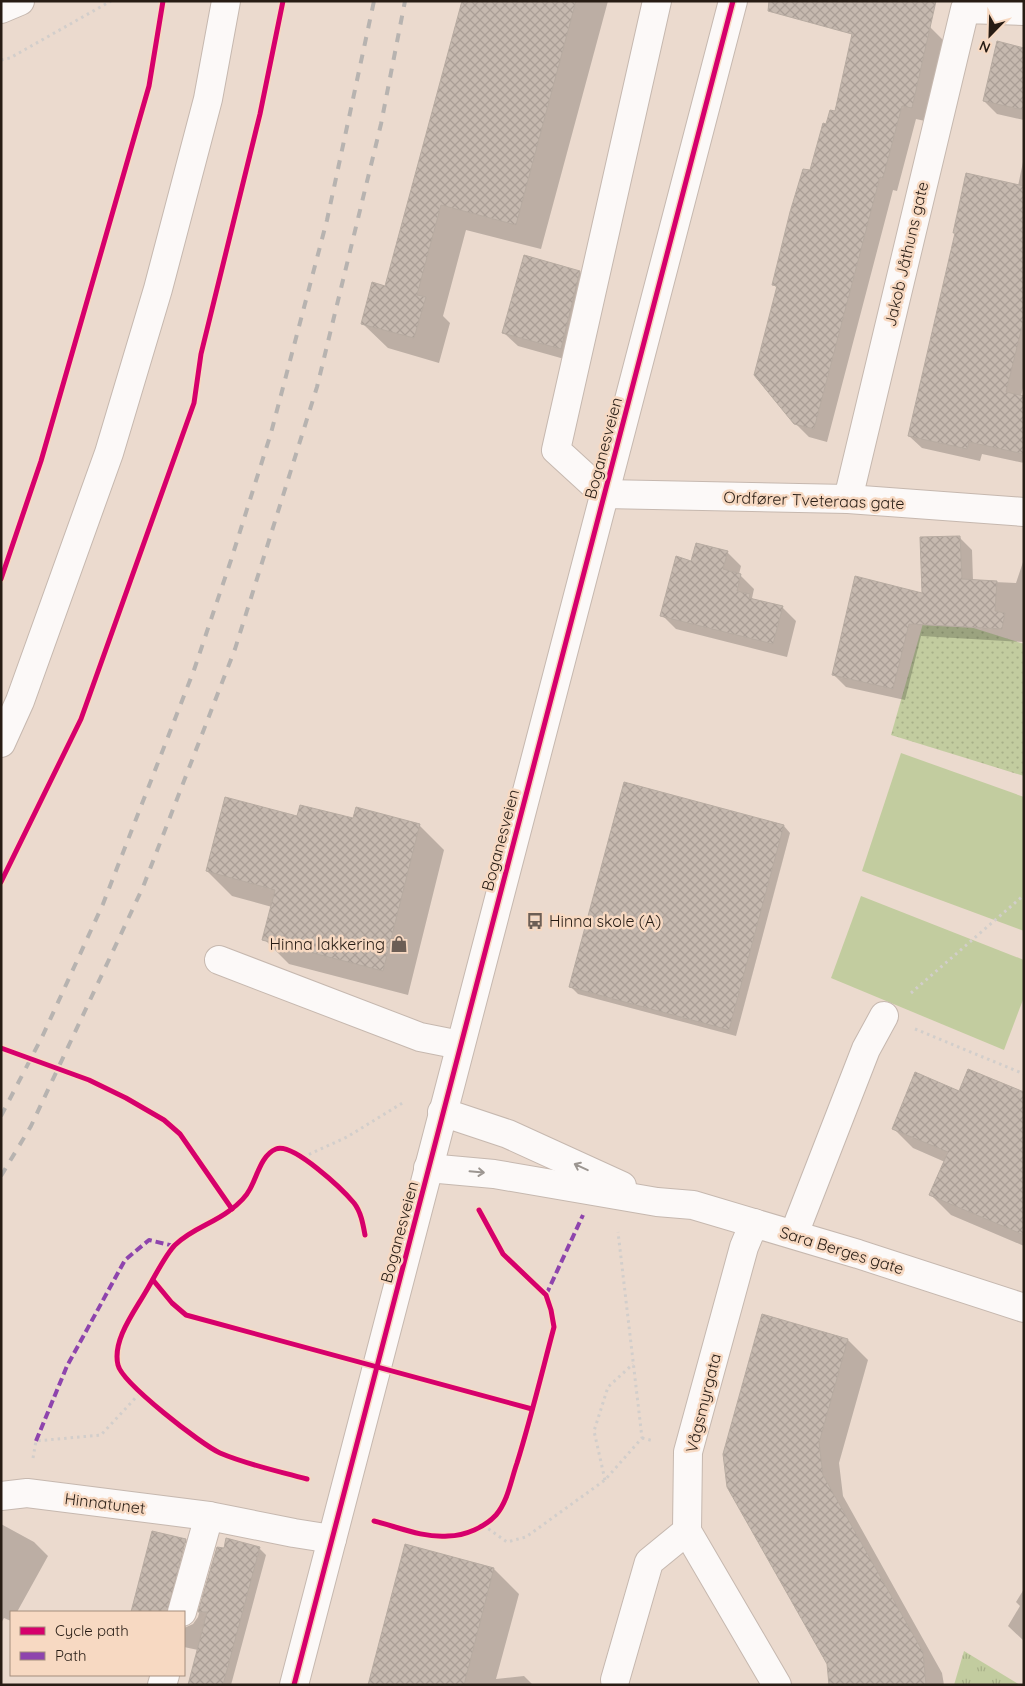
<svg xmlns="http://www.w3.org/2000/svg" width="1025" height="1686" font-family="Quicksand,sans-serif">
	<defs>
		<pattern id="grass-dots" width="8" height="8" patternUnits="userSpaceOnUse" patternTransform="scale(1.25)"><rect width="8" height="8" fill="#c2cc9f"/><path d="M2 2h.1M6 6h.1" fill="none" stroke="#a7af88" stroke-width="1.8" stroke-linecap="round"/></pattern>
		<pattern id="park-tufts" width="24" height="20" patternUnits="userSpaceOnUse" patternTransform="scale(1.25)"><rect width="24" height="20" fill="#c2cc9f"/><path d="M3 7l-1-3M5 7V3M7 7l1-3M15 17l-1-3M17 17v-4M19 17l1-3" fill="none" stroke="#a7af88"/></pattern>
		<pattern id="building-cross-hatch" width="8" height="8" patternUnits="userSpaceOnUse" patternTransform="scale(1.25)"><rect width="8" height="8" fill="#c6b9af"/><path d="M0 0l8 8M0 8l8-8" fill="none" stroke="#aa9e96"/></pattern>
	</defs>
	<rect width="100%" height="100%" fill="#ebdace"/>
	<!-- grass -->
	<polygon fill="url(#grass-dots)" points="926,613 1024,644 1024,776 891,735"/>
	<!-- park -->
	<polygon fill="url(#park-tufts)" points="964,1651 1020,1685 954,1685"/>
	<!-- pitch -->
	<g fill="#c2cc9f">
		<polygon points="901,753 1024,797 1024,931 862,871"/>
		<polygon points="861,896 1024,960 1024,997 1004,1050 831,978"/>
	</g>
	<!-- shadow -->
	<g fill="#0003">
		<polygon points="463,1 608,1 541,249 466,230 443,316 450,323 439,363 388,348 363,324 386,287"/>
		<polygon points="930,27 944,41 925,121 916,119 897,191 893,190 827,442 809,437 795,423 778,289 773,284 827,126 836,113"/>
		<polygon points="1024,49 1024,120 997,114 984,101"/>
		<polygon points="1024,157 1024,384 1021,396 1024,397 1024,463 982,454 980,461 922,448 909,436 1018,186"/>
		<polygon points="580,272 593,286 575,362 518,346 504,333"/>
		<polygon points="960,538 972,550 973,581 1016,583 1024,559 1024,642 921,636 905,700 846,687 833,674 923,594"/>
		<polygon points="727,552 741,566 739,574 754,589 752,598 754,600 782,607 796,621 787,657 676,629 662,615 692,562"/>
		<polygon points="625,784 784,826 790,833 736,1036 578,994 571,987"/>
		<polygon points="298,818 419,825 444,850 408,995 289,964 264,939 272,907 232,896 207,871"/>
		<polygon points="960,1093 1024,1094 1024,1246 951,1215 931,1195 945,1162 913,1148 893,1128"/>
		<polygon points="848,1340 868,1360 839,1463 843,1496 942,1673 944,1685 830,1685 828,1664 728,1487"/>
		<polygon points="1,1524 34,1542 48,1556 17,1612 11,1612 11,1621 4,1618 1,1623"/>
		<polygon points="153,1532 186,1540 192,1547 174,1612 167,1612 186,1543 184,1543 164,1612 132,1612"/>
		<polygon points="406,1546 494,1569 519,1594 496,1679 524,1676 532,1684 559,1685 369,1685"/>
		<polygon points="217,1548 259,1548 266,1555 231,1685 189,1685 198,1650 184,1647 184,1628 193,1624 198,1617"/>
		<polygon points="1024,1589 1024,1641 1008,1626 1020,1606 1016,1602"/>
	</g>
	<!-- building -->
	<g fill="url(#building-cross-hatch)" stroke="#b7aba1">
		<polygon points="462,1 576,1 516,225 441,205 417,295 426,297 414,338 361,324 372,282 385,286"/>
		<polygon points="769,1 936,1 912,108 902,106 883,178 880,177 814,429 794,424 754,375 777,286 772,285 790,212 803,169 810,170 823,123 826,124 830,110 835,111 852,34 768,11"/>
		<polygon points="997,41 1024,48 1024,110 983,101"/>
		<polygon points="966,173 1024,186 1024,319 1006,392 1024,396 1024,454 969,442 967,449 908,436 955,233 953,233"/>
		<polygon points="524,255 580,271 561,349 502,333"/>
		<polygon points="960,536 962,579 997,581 995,611 1005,613 1002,629 909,624 893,689 832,675 855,576 922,593 920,537"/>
		<polygon points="696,543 728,551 723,569 741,574 737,591 750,594 749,598 783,606 773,644 660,616 676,556 691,561"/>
		<polygon points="624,782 784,825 729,1030 569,987"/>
		<polygon points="225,797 297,816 300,805 353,818 356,807 420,824 383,971 262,940 275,890 206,871"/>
		<polygon points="968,1069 1024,1092 1024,1235 929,1195 948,1152 892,1129 915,1072 959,1091"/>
		<polygon points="762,1314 848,1339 819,1443 823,1475 923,1652 926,1685 829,1685 827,1664 727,1487 723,1454"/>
		<polygon points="152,1531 186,1539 167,1612 131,1612"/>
		<polygon points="226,1538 260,1547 223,1685 188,1685 207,1612 198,1612 217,1547 224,1548"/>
		<polygon points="405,1544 494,1568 464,1685 368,1685"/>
	</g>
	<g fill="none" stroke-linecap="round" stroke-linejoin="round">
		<!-- minor casing -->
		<g stroke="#c6b8af" stroke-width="30">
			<g id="minor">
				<polyline points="657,1 556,450 604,494 848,499 1024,512"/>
				<polyline points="1,9 20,1"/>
				<polyline points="848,499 965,9 1024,11"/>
				<polyline points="1,743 20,701 109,453 158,289 208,99 226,1"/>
				<polyline points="219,960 420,1037 460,1045"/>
				<polyline points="442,1112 508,1134 622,1186"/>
				<polyline points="428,1168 494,1174 657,1202 693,1205 858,1254 1024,1308"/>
				<polyline points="754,1223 744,1247 688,1452 687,1531 777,1685"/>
				<polyline points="794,1234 866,1049 884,1016"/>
				<polyline points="1,1496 27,1493 209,1516 294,1533 332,1539"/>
				<polyline points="182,1612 209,1516"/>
				<polyline points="615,1680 649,1562 687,1531"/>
				<polyline points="162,1685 165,1675"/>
			</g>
		</g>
		<!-- major casing -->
		<g stroke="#c6b8af" stroke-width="30">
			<polyline id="major" points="294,1685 733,1"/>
		</g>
		<!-- path -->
		<g stroke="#d2cecb" stroke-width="3" stroke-dasharray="2.5 4" stroke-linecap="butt">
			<polyline points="1,60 10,58 111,1"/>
			<polyline points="911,993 1024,895"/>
			<polyline points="915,1029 1024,1074"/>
			<polyline points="303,1157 347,1137 404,1102"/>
			<polyline points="642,1438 654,1441"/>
			<polyline points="33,1458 36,1441 101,1435 140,1393"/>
			<polyline points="605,1480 594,1431 608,1387 633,1364"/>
			<polyline points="483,1525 507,1542 526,1537 605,1480 642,1438 618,1232"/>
		</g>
		<!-- minor -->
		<use href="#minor" stroke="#fcf9f8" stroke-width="28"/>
		<!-- major -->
		<use href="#major" stroke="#fcf9f8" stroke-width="28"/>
		<!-- rail -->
		<g stroke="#b7b3b0" stroke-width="4" stroke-dasharray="9 9" stroke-linecap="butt">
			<polyline points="1,1116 43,1035 103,904 194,670 231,560 271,433 327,220 374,1"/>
			<polyline points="1,1176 31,1126 143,887 235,649 317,387 381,124 405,1"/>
		</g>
		<!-- quiet -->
		<g stroke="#8e44ad" stroke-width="4" stroke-dasharray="8 4" stroke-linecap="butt">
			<polyline points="546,1295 583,1215"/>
			<polyline points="36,1441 67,1366 125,1260 149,1240 174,1246"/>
		</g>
		<!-- cycleway casing -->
		<g stroke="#f7d9c2" stroke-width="8">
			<g id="cycleway">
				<polyline points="1,579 41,461 149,86 163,1"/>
				<polyline points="1,882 81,719 194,403 201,354 260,114 283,1"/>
				<polyline points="1,1048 89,1080 126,1098 164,1120 180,1134 232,1209"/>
				<polyline points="153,1280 172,1303 186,1315 532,1409"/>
				<path d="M 307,1479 C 278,1471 248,1465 220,1453 C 202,1445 122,1383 118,1365 C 112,1341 134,1312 145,1293 C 153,1280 165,1255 175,1245 C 191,1229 212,1224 229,1211 C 236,1206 246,1197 250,1189 C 257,1177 261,1155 276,1149 C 293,1142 343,1190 354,1203 C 361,1212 363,1224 365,1235"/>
				<path d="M 374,1521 C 398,1527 423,1538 448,1536 C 465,1536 485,1527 496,1515 C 508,1501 511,1480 517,1463 C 531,1418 542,1372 554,1327 L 551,1310 L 546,1295 L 503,1254 L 479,1210"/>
				<polyline points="294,1685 733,1"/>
			</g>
		</g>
		<!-- cycleway -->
		<use href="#cycleway" stroke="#d6006c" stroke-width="5"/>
	</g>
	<!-- one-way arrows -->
	<defs><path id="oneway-shaft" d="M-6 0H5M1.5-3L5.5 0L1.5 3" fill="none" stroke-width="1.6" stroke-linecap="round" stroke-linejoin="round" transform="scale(1.25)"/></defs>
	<g stroke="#9c9691">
		<use href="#oneway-shaft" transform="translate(581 1167) rotate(-155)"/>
		<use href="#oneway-shaft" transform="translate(477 1172) rotate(5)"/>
	</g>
	<!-- icons -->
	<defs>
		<g id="bus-bare" transform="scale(1.35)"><path d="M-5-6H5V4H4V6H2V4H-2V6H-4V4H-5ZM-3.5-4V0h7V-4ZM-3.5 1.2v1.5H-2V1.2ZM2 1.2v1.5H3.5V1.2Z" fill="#6c5e55" stroke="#f7d9c2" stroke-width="2.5" paint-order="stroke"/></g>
		<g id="shop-bare" transform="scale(1.35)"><path d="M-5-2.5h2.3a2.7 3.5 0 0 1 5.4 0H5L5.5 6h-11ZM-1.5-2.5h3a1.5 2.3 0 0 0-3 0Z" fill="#6c5e55" stroke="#f7d9c2" stroke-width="2.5" paint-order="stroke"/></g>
	</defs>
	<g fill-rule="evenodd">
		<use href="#bus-bare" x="535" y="921"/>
		<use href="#shop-bare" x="399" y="944"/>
	</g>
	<g text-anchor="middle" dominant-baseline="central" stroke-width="5" stroke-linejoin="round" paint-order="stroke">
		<!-- street labels -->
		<g font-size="16" fill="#271c14" stroke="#f7d9c2">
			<text transform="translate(906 254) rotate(-77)">Jakob Jåthuns gate</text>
			<text transform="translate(603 448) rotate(-75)">Boganesveien</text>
			<text transform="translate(814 500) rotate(2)">Ordfører Tveteraas gate</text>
			<text transform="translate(500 840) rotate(-75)">Boganesveien</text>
			<text transform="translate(399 1232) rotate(-75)">Boganesveien</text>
			<text transform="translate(842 1250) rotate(17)">Sara Berges gate</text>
			<text transform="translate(703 1403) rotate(-76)">Vågsmyrgata</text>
			<text transform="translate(105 1503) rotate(7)">Hinnatunet</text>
		</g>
		<!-- poi labels -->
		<g font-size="16" fill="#271c14" stroke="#f7d9c2" text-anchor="start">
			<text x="549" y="921">Hinna skole (A)</text>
			<text x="385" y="944" text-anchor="end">Hinna lakkering</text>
		</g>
	</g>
	<!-- border -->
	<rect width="1025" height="1686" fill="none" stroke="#271c14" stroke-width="5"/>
	<!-- legend -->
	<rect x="10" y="1611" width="175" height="65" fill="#f7d9c2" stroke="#a48d7c"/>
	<rect x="20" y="1627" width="25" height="8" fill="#d6006c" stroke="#a48d7c"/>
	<text x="55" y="1636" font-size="15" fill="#271c14">Cycle path</text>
	<rect x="20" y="1652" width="25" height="8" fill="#8e44ad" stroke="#a48d7c"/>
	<text x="55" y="1661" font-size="15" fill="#271c14">Path</text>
	<!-- north arrow -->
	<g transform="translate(990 35) rotate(203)" stroke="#f7d9c2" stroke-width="4" paint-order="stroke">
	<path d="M0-4L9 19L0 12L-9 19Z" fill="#271c14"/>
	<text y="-8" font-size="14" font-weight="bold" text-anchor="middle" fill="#271c14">N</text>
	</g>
</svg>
